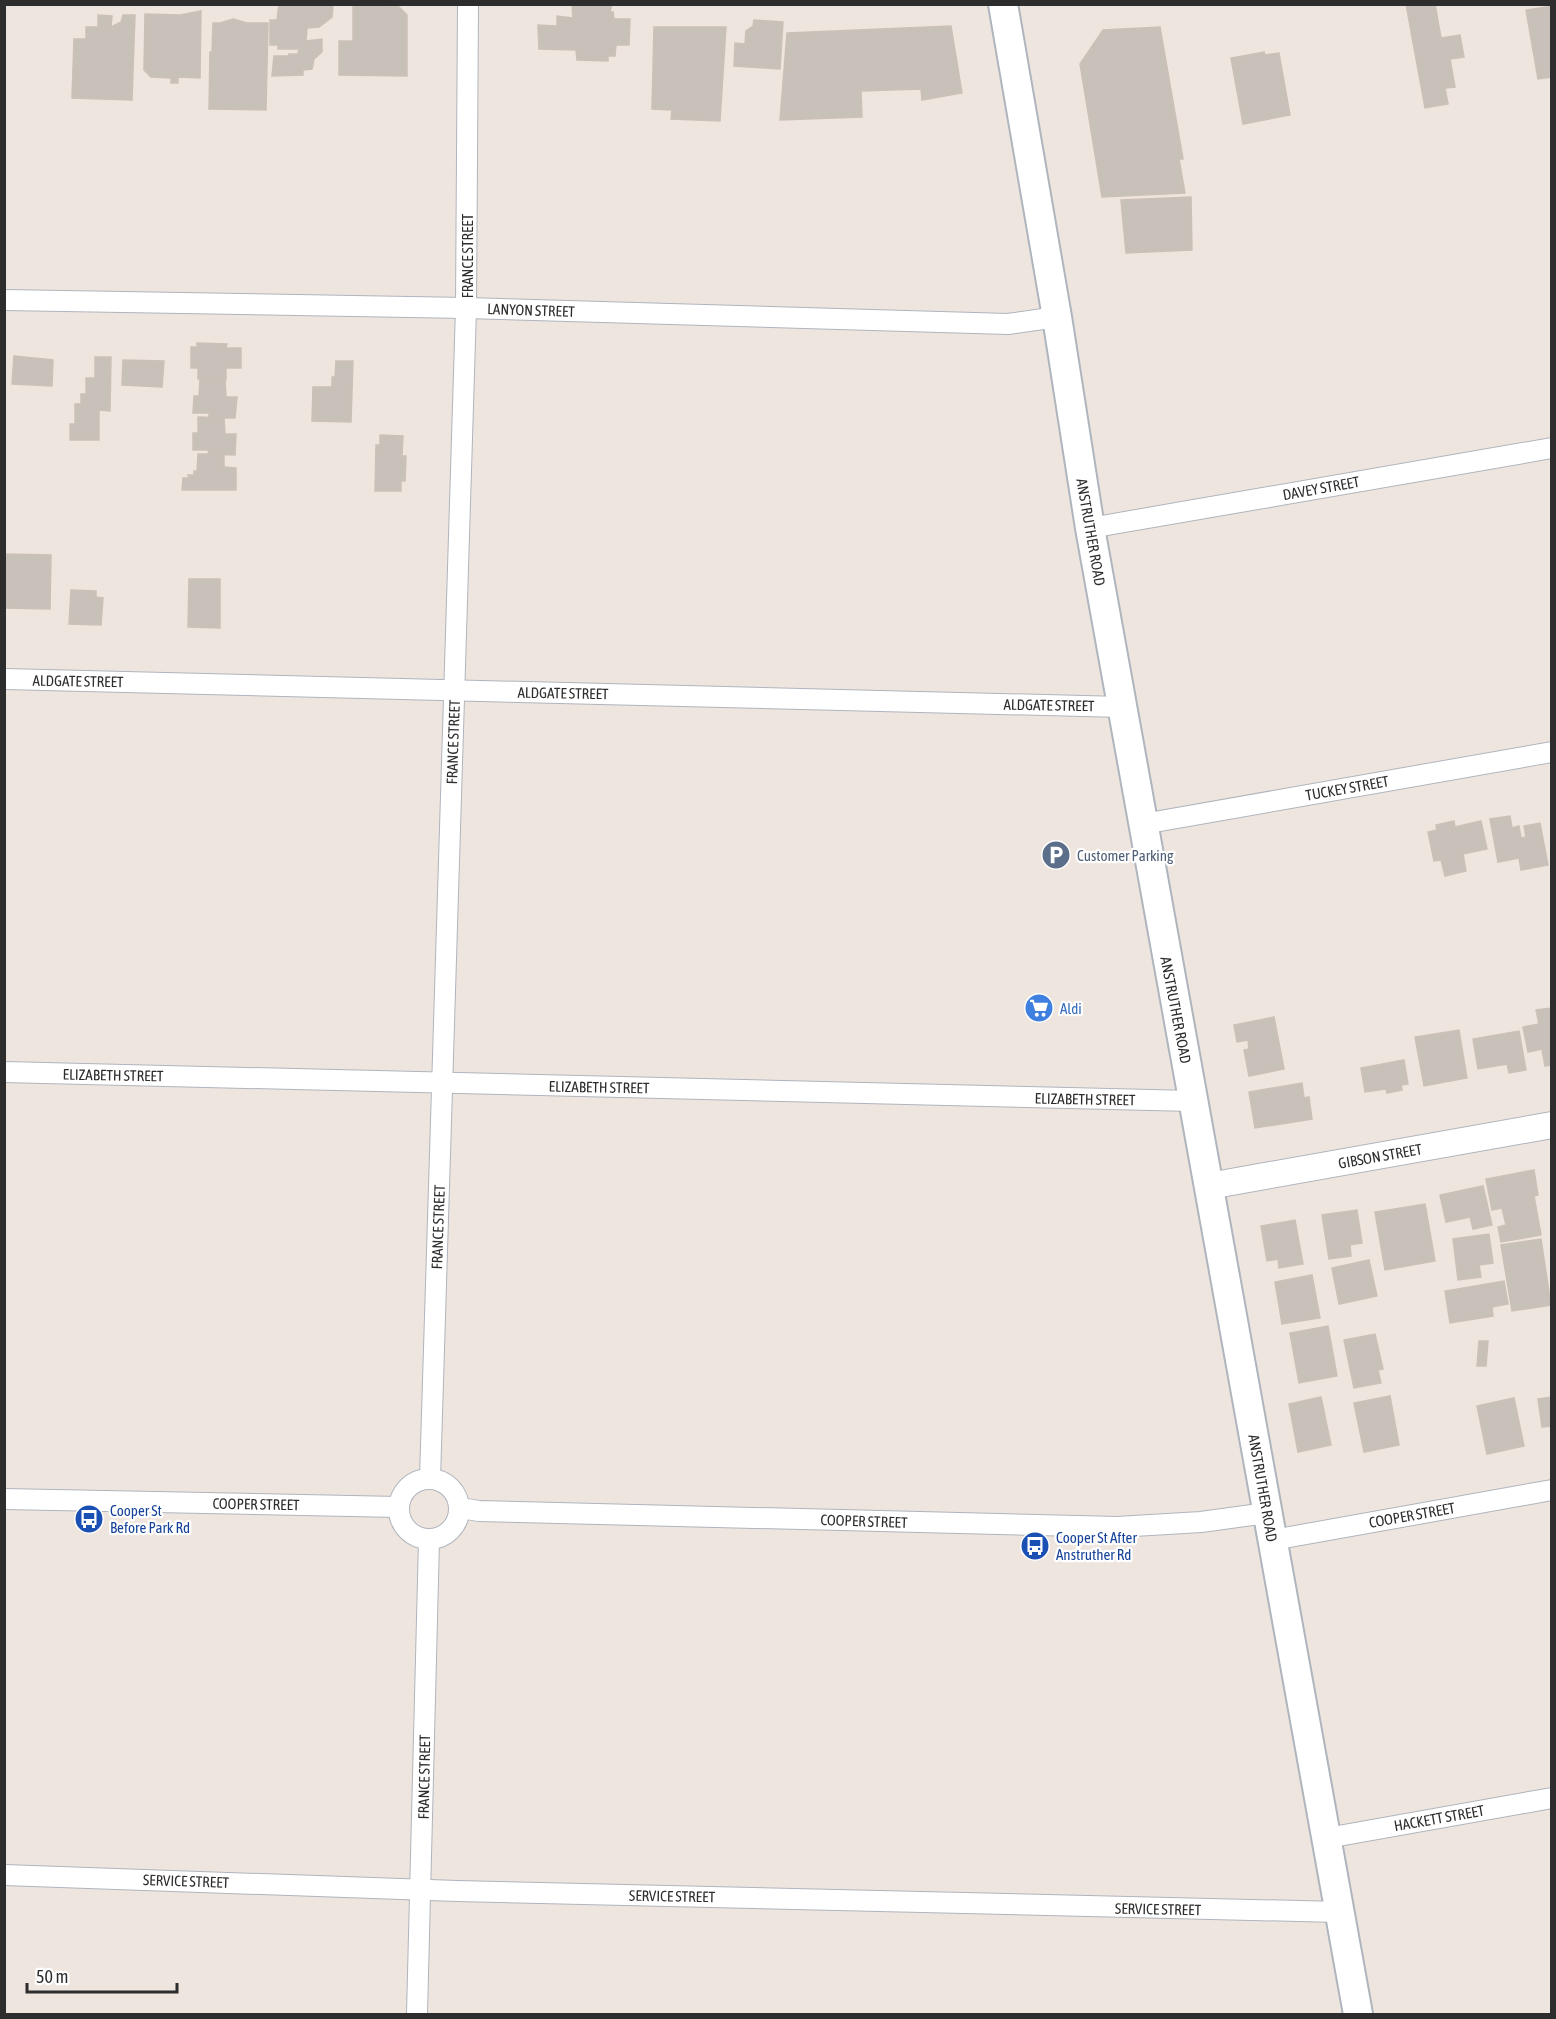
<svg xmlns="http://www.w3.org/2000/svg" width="1556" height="2019" font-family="'Asap Condensed',sans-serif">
	<rect width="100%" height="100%" fill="#efe5df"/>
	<!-- building -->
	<g fill="#c8c1ba" stroke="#cbc1b8" stroke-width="1.5">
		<polygon points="279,4 333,4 332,17 319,27 307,28 306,41 322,39 322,52 314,59 312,69 303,70 303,75 272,76 274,56 288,56 289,54 298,54 299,49 278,49 278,45 270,45 270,20 277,20"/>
		<polygon points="572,4 612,4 610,12 613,12 614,19 630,19 629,45 616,45 615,56 608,56 608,61 577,60 576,50 539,49 538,25 557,26 557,16 573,18"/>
		<polygon points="1406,4 1435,4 1441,38 1460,35 1464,57 1450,59 1455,87 1445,88 1448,104 1425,108"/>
		<polygon points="353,5 398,6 407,15 407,76 339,75 339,41 353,41"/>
		<polygon points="1552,6 1552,77 1538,79 1526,10"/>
		<polygon points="201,11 200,78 178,77 178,83 171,83 171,78 151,77 144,70 145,14 180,15"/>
		<polygon points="98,15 112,16 111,27 121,22 123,15 135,15 132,100 72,98 74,39 86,39 86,27 98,27"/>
		<polygon points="233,19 247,23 268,23 266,110 209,109 210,52 212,52 213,23 220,23"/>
		<polygon points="754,20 783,22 780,69 734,66 735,43 745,44 746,31 753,26"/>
		<polygon points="951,26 962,93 922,100 921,89 861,91 862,117 780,120 787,33"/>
		<polygon points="654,27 726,27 720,121 671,119 672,110 652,109"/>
		<polygon points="1160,27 1183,159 1179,159 1185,193 1102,197 1080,64 1103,30"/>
		<polygon points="1264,52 1265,55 1279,53 1290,115 1243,124 1231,58"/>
		<polygon points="1191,197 1192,250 1126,253 1121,200"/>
		<polygon points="197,343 227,344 226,348 241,348 241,368 226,368 226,380 198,379 198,368 191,368 191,347 197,347"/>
		<polygon points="14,356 53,360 52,386 12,384"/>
		<polygon points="95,357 111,357 110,411 99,410 99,440 70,440 70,424 75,424 75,404 81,404 81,394 86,394 86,378 95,378"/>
		<polygon points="123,360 164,361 162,387 122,385"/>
		<polygon points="336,361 353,361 351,422 312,421 313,387 332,387 332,377 335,377"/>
		<polygon points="200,379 225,379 226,397 237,397 235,418 209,418 209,413 193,413 194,396 199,396"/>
		<polygon points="198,417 224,418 225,434 236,434 235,455 208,454 209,450 193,450 193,433 198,433"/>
		<polygon points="380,435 403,436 402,456 406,456 405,481 401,481 401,491 375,491 376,445 380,445"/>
		<polygon points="198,454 224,454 224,467 236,468 236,490 182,490 183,478 189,478 188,475 194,475 194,471 197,471"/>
		<polygon points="4,554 51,555 50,609 4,608"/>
		<polygon points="189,579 220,579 220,628 188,627"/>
		<polygon points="71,590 96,591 96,597 103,598 101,625 69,624"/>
		<polygon points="1510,816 1512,828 1519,826 1521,838 1526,837 1524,826 1540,823 1548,865 1521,870 1519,858 1498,862 1490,819"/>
		<polygon points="1454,821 1455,827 1481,821 1487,849 1463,854 1466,871 1445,876 1441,860 1434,861 1428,832 1437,830 1436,825"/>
		<polygon points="1552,1008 1552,1065 1545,1066 1542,1049 1528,1052 1523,1027 1539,1024 1536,1010"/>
		<polygon points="1274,1017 1284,1069 1249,1076 1244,1050 1249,1049 1248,1040 1237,1042 1234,1025"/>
		<polygon points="1459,1030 1467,1078 1424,1086 1415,1037"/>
		<polygon points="1519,1031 1526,1070 1509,1073 1507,1064 1478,1069 1473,1039"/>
		<polygon points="1404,1060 1408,1084 1401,1085 1402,1090 1387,1093 1386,1089 1365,1092 1361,1068"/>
		<polygon points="1302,1083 1304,1098 1309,1097 1312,1119 1255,1128 1249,1092"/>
		<polygon points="1534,1170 1538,1195 1534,1196 1541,1235 1501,1242 1498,1227 1506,1225 1502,1208 1492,1210 1486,1179"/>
		<polygon points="1483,1186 1492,1225 1473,1229 1470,1217 1446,1222 1440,1195"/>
		<polygon points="1425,1204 1435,1261 1385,1270 1375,1212"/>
		<polygon points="1357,1210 1362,1243 1350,1245 1351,1256 1329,1259 1322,1215"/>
		<polygon points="1295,1220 1303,1264 1279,1268 1278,1259 1267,1261 1261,1226"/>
		<polygon points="1489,1234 1493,1263 1479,1265 1481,1277 1458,1280 1453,1239"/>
		<polygon points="1541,1239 1551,1305 1512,1311 1501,1245"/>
		<polygon points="1369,1260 1377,1296 1339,1304 1332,1268"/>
		<polygon points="1312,1275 1320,1318 1282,1324 1275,1282"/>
		<polygon points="1504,1281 1508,1304 1492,1307 1493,1316 1450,1323 1445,1291"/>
		<polygon points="1328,1326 1337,1376 1299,1383 1290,1333"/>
		<polygon points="1375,1334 1383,1369 1378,1370 1381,1383 1354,1388 1344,1340"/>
		<polygon points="1479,1341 1488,1341 1486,1366 1477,1366"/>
		<polygon points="1390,1396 1399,1445 1364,1452 1354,1403"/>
		<polygon points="1321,1397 1331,1445 1298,1452 1289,1404"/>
		<polygon points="1552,1397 1552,1426 1542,1427 1538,1399"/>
		<polygon points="1514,1398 1524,1446 1487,1454 1477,1406"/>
	</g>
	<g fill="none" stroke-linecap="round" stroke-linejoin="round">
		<!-- minor casing -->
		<g stroke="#afb5bd" stroke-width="22">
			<g id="minor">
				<polyline points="4,300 466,308 1008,324 1057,317"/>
				<polyline points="1090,528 1552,448"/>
				<polyline points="4,679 1122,707"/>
				<polyline points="1143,824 1552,752"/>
				<polyline points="4,1072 1193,1101"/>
				<circle cx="429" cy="1509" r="30"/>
				<polyline points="430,1479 466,308 468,4"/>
				<polyline points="4,1499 399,1507"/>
				<polyline points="460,1508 479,1511 1117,1527 1201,1522 1267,1513"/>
				<polyline points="1273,1540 1552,1490"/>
				<polyline points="1327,1838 1552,1798"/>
				<polyline points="4,1875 457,1891 1339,1912"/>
				<polyline points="417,2014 429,1540"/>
			</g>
		</g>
		<!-- tertiary casing -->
		<g stroke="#afb5bd" stroke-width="28">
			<polyline id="tertiary" points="1209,1186 1552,1125"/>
		</g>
		<!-- secondary casing -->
		<g stroke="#afb5bd" stroke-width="32">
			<polyline id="secondary" points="1003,4 1057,317 1090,528 1358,2014"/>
		</g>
		<!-- minor -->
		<use href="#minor" stroke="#fff" stroke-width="20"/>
		<!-- tertiary -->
		<use href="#tertiary" stroke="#fff" stroke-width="26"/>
		<!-- secondary -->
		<use href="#secondary" stroke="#fff" stroke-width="28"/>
	</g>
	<!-- icons -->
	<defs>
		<g id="parking-disc" transform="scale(1.5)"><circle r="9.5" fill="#5c6f8a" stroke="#fff"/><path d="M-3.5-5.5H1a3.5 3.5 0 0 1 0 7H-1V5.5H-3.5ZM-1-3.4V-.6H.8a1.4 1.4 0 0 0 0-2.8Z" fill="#fff"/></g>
		<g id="supermarket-disc" transform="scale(1.5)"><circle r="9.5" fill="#3f7fe0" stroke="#fff"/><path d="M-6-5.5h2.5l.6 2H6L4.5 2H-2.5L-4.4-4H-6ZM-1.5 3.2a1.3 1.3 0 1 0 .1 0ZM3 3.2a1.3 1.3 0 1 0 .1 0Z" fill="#fff"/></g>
		<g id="bus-disc" transform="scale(1.5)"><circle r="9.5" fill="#1a4fb4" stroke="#fff"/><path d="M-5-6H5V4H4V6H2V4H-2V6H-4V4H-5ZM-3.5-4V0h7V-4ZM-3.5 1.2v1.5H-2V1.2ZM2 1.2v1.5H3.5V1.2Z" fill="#fff"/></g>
	</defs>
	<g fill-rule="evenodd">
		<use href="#parking-disc" x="1056" y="855"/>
		<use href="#supermarket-disc" x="1039" y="1008"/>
		<use href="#bus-disc" x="89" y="1519"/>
		<use href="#bus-disc" x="1035" y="1546"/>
	</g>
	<g text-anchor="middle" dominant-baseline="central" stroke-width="4.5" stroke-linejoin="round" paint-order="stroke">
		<!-- street labels -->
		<g font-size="15" fill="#2d2d2d" stroke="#fff">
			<text transform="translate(467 256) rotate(-90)">FRANCE STREET</text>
			<text transform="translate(531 310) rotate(2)">LANYON STREET</text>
			<text transform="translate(1321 488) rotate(-10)">DAVEY STREET</text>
			<text transform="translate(1091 532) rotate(80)">ANSTRUTHER ROAD</text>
			<text transform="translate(78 681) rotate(1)">ALDGATE STREET</text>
			<text transform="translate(563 693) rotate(1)">ALDGATE STREET</text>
			<text transform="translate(1049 705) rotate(1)">ALDGATE STREET</text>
			<text transform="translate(453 742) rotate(-88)">FRANCE STREET</text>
			<text transform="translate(1347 788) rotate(-10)">TUCKEY STREET</text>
			<text transform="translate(1176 1010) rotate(79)">ANSTRUTHER ROAD</text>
			<text transform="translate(113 1075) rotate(1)">ELIZABETH STREET</text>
			<text transform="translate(599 1087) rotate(1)">ELIZABETH STREET</text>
			<text transform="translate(1085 1099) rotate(1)">ELIZABETH STREET</text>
			<text transform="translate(1380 1156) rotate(-10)">GIBSON STREET</text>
			<text transform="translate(438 1227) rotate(-88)">FRANCE STREET</text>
			<text transform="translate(1263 1488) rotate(80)">ANSTRUTHER ROAD</text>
			<text transform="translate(256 1504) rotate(1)">COOPER STREET</text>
			<text transform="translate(1412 1515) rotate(-10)">COOPER STREET</text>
			<text transform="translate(864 1521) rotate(2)">COOPER STREET</text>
			<text transform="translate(424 1777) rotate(-89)">FRANCE STREET</text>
			<text transform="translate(1439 1818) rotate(-10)">HACKETT STREET</text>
			<text transform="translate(186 1881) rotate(2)">SERVICE STREET</text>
			<text transform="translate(672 1896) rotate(1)">SERVICE STREET</text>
			<text transform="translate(1158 1909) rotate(1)">SERVICE STREET</text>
		</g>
		<!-- service labels -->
		<g font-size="15" fill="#4e5e75" stroke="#fff" text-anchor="start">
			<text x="1077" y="855">Customer Parking</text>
		</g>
		<!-- shop labels -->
		<g font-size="15" fill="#366cbe" stroke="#fff" text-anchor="start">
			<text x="1060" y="1008">Aldi</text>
		</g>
		<!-- transit labels -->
		<g font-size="15" fill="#164399" stroke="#fff" text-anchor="start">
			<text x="110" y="1510">Cooper St<tspan x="110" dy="17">Before Park Rd</tspan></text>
			<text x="1056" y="1537">Cooper St After<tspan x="1056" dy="17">Anstruther Rd</tspan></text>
		</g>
	</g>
	<!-- border -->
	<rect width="1556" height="2019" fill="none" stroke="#2d2d2d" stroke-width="12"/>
	<!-- scale -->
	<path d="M27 1983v9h150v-9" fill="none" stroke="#2d2d2d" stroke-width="3"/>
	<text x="36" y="1983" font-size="18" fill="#2d2d2d" stroke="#ffffff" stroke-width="4.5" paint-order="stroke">50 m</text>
</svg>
